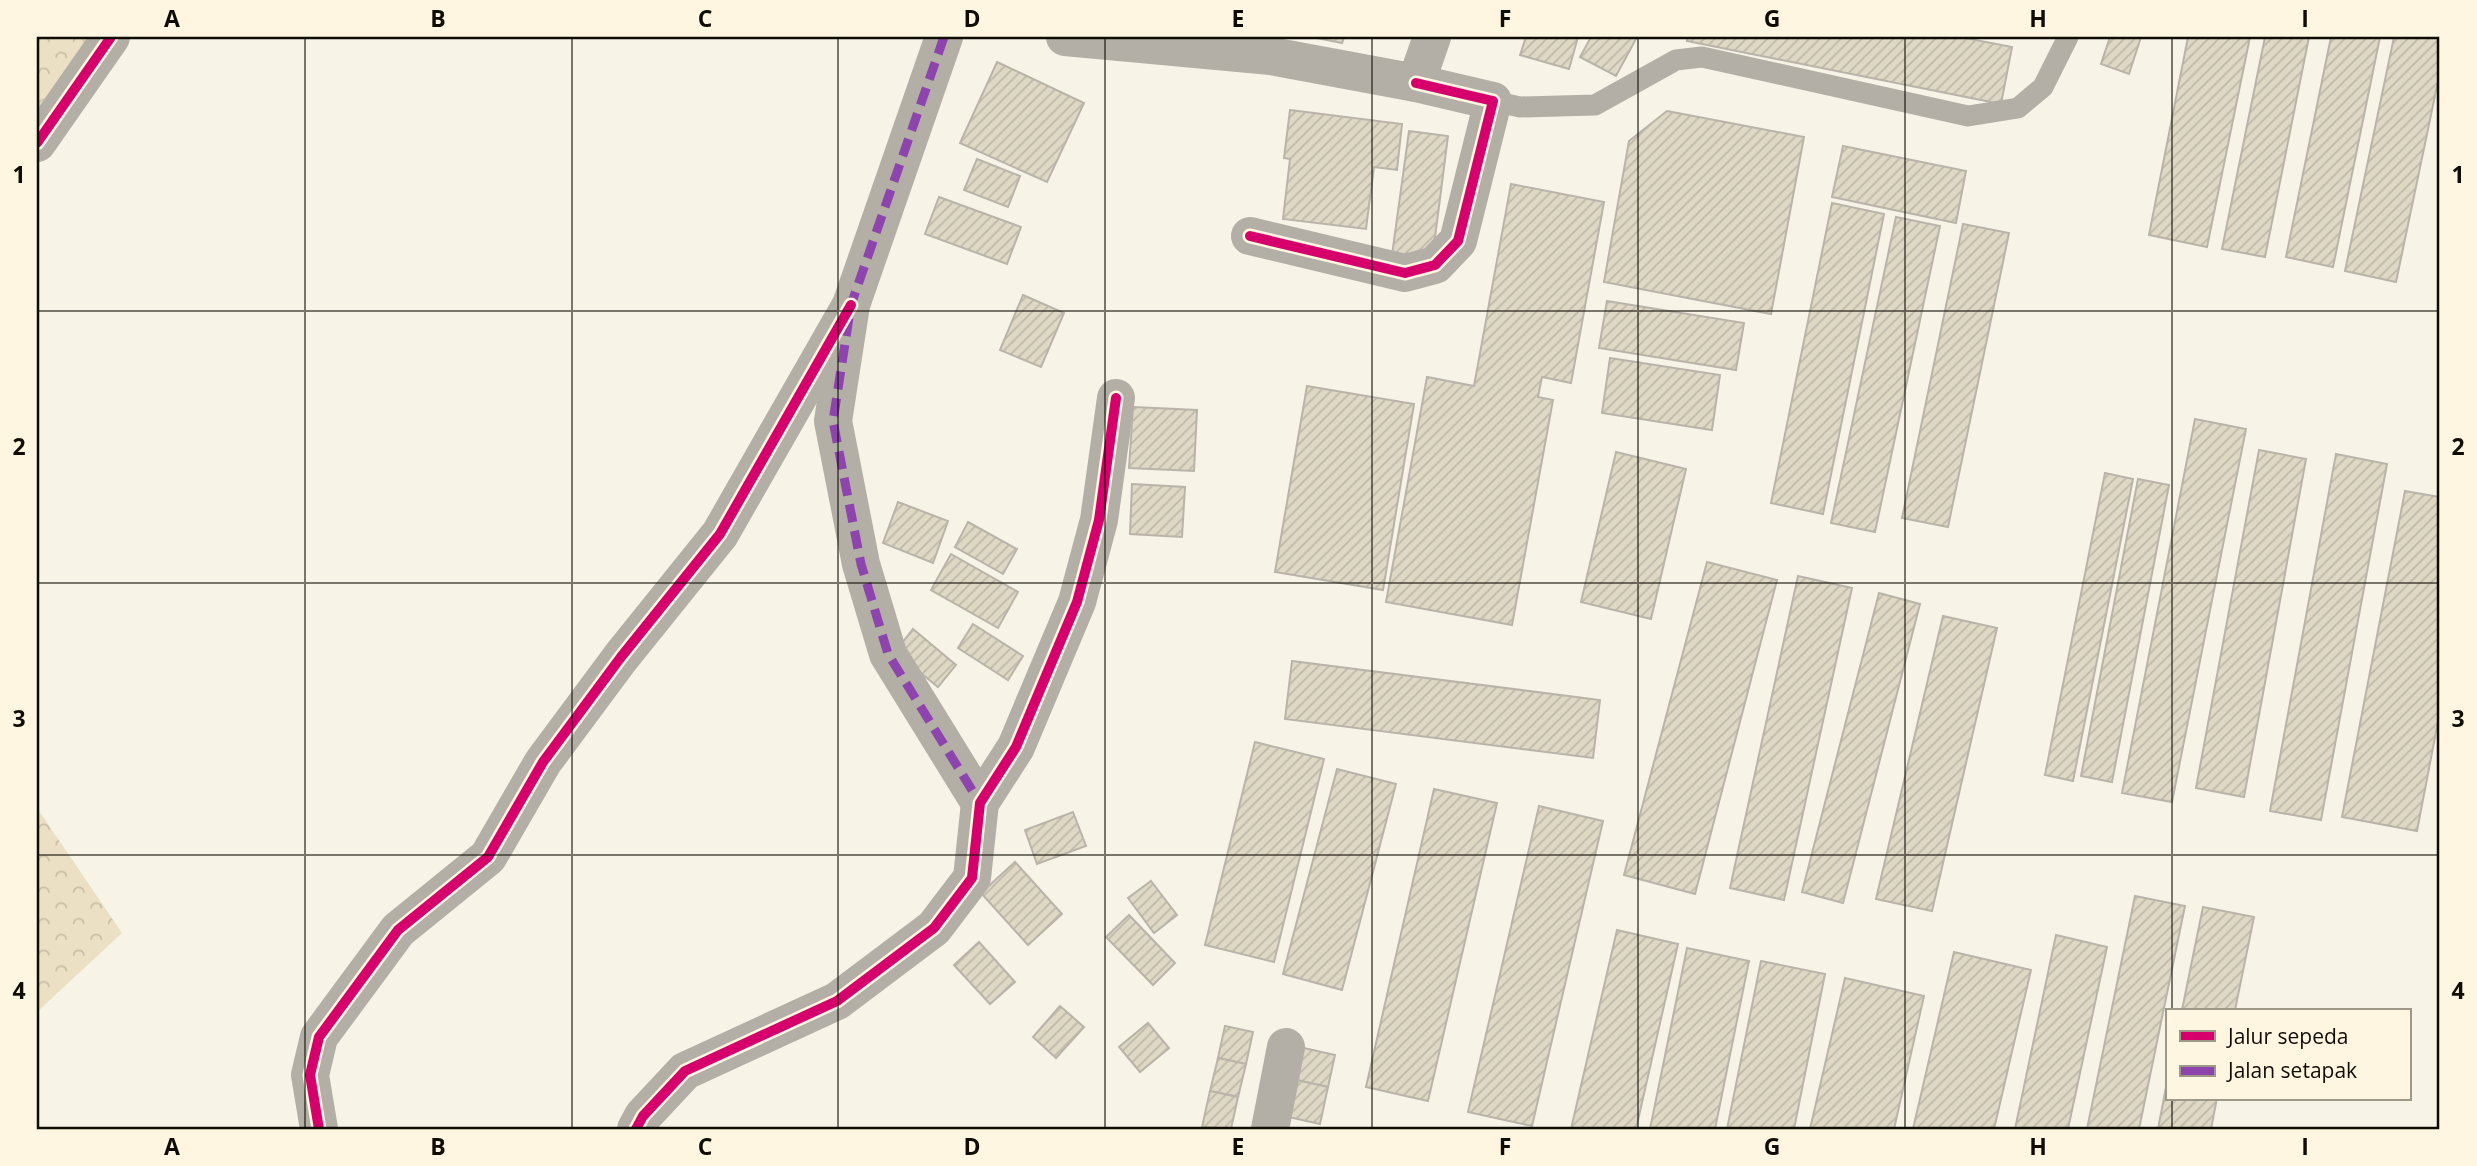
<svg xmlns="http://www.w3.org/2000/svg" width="2477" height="1166" font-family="'Open Sans',sans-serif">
	<defs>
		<pattern id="forest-crowns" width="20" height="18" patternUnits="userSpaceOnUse" patternTransform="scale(1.75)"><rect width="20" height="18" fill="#ebe0c4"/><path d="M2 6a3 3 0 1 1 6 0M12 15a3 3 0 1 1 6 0" fill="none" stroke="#c8bfa7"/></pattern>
		<pattern id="building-hatch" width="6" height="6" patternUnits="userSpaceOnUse" patternTransform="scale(1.75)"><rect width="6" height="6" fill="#dfd8c5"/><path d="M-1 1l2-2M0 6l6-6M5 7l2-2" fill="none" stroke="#beb8a8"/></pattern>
	</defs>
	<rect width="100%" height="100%" fill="#f8f3e7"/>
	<!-- forest -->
	<g fill="url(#forest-crowns)">
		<polygon points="37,37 102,37 37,133"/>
		<polygon points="37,808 122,933 37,1012"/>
	</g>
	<!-- building -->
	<g fill="url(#building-hatch)" stroke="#b8b4aa" stroke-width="2">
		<polygon points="1312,37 1344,37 1342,43"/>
		<polygon points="1526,37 1578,37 1569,69 1520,55"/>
		<polygon points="1591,37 1637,37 1616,76 1580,57"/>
		<polygon points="1688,37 1960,37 2012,47 2001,104 1687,41"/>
		<polygon points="2110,37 2141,37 2129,74 2101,64"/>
		<polygon points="2188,37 2250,37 2207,247 2149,235"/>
		<polygon points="2265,37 2309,37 2265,257 2222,249"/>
		<polygon points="2331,37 2380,37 2333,267 2286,257"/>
		<polygon points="2394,37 2440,37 2440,72 2396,282 2345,271"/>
		<polygon points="997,62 1084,103 1047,182 960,143"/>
		<polygon points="1290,110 1402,124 1397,170 1374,167 1366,229 1283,219 1290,159 1284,158"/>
		<polygon points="1667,111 1804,137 1771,314 1604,282 1629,141"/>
		<polygon points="1409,131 1448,136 1432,261 1392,255"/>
		<polygon points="1843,146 1966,171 1956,223 1832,197"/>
		<polygon points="977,159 1020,176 1008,207 964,190"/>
		<polygon points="1511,184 1604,202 1571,383 1542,377 1538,397 1553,400 1512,625 1386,602 1427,377 1474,386"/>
		<polygon points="939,197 1021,227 1007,264 925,234"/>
		<polygon points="1832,203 1884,214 1823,514 1771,503"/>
		<polygon points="1896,217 1940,226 1875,532 1831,523"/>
		<polygon points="1963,224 2009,233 1948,527 1902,518"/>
		<polygon points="1023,295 1064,313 1041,367 1000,350"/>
		<polygon points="1607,301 1744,323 1736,370 1599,348"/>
		<polygon points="1610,358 1720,375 1712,430 1602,413"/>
		<polygon points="1307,386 1414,404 1383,590 1275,572"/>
		<polygon points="1133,407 1197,410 1194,471 1129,468"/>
		<polygon points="2195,419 2246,429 2172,802 2122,793"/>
		<polygon points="2259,450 2306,459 2244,797 2196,788"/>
		<polygon points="1616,452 1686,469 1651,619 1581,602"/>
		<polygon points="2336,454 2387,464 2321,820 2270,811"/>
		<polygon points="2105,473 2133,479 2073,781 2045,775"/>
		<polygon points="2138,479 2169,485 2112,782 2081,776"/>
		<polygon points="1132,484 1185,487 1182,537 1130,534"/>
		<polygon points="2405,491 2440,497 2440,711 2417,831 2342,817"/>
		<polygon points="898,502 948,521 933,563 883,543"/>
		<polygon points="968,522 1017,549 1003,574 955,547"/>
		<polygon points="951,554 1018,592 998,628 931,590"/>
		<polygon points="1707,562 1777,580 1695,894 1624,875"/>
		<polygon points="1798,576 1852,588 1784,900 1730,888"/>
		<polygon points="1879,593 1920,604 1843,903 1802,892"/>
		<polygon points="1943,616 1997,628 1932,911 1876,899"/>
		<polygon points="973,624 1023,656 1008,680 958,648"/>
		<polygon points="913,629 956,665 938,687 895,652"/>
		<polygon points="1292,661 1600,700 1593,758 1285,719"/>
		<polygon points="1255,742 1324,759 1274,962 1205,945"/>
		<polygon points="1337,769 1396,784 1342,990 1283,974"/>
		<polygon points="1434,789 1497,803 1428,1101 1366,1087"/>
		<polygon points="1539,806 1603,821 1532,1126 1468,1112"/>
		<polygon points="1073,812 1086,846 1037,864 1025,830"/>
		<polygon points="1015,862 1062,914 1028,945 981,893"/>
		<polygon points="1151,881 1177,915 1154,933 1128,898"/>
		<polygon points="2135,896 2185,906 2139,1129 2087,1129"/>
		<polygon points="2203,907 2254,917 2235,1010 2182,1010"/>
		<polygon points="1129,915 1175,963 1153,985 1106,937"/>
		<polygon points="1617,930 1678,944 1636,1129 1571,1129"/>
		<polygon points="2056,935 2107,947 2068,1129 2015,1129"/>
		<polygon points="979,942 1015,982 990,1004 954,965"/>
		<polygon points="1687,948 1749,961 1715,1129 1650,1129"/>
		<polygon points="1954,952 2031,970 1994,1129 1913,1129"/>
		<polygon points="1761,961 1825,974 1794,1129 1727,1129"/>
		<polygon points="1845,978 1924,996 1894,1129 1810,1129"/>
		<polygon points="1060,1006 1084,1027 1056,1058 1033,1037"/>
		<polygon points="1148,1023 1169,1048 1140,1072 1119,1047"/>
		<polygon points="1225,1026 1253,1032 1246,1064 1218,1058"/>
		<polygon points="1295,1046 1335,1055 1328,1087 1288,1078"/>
		<polygon points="1218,1058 1246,1064 1238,1097 1210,1091"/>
		<polygon points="1288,1078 1328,1087 1320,1124 1280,1115"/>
		<polygon points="2167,1082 2167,1098 2217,1098 2211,1129 2158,1129"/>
		<polygon points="1210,1091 1238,1097 1231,1129 1202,1127"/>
	</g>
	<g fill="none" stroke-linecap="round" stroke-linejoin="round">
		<!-- lane -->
		<polyline stroke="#b3afa6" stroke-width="21" points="1493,101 1520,107 1595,105 1676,60 1702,57 1968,116 2018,108 2043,87 2068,37"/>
		<!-- street -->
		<g stroke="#b3afa6" stroke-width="38">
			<polyline points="944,37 851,305 833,421 861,564 888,654 980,803"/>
			<polyline points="1065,37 1271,56 1416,83 1432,37"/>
			<polyline points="37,143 111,37"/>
			<polyline points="1250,236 1405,273 1435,265 1458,241 1493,101 1416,83"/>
			<polyline points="319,1129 310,1075 319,1037 398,930 488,857 543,762 621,657 720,534 851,305"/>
			<polyline points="636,1129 643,1116 685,1071 837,1001 934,928 972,878 980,803 1016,747 1077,602 1099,520 1116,398"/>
			<polyline points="1270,1129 1286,1047"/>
		</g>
		<!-- quiet -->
		<polyline stroke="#8e44ad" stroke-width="9" stroke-dasharray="18 9" stroke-linecap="butt" points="944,37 851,305 833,421 861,564 888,654 980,803"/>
		<!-- cycleway casing -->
		<g stroke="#fef6e1" stroke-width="15">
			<g id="cycleway">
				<polyline points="37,143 111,37"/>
				<polyline points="1250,236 1405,273 1435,265 1458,241 1493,101 1416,83"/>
				<polyline points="319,1129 310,1075 319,1037 398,930 488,857 543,762 621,657 720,534 851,305"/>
				<polyline points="636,1129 643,1116 685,1071 837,1001 934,928 972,878 980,803 1016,747 1077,602 1099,520 1116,398"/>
			</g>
		</g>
		<!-- cycleway -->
		<use href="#cycleway" stroke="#d6006c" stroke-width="10"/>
	</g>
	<!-- grid -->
	<path fill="none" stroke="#0f0c04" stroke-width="2" stroke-opacity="0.55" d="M 305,37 L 305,1129M 572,37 L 572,1129M 838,37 L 838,1129M 1105,37 L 1105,1129M 1372,37 L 1372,1129M 1638,37 L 1638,1129M 1905,37 L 1905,1129M 2172,37 L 2172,1010M 37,311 L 2440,311M 37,583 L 2440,583M 37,855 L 2440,855M 2172,1098 L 2172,1129"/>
	<!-- border -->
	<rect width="2477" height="1166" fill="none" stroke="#fef6e1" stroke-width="77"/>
	<!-- legend -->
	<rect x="2166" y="1009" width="245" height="91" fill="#fef6e1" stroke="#9e9889" stroke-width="2"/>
	<rect x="2180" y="1031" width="35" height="10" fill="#d6006c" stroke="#9e9889" stroke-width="2"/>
	<text x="2228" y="1044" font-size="21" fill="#0f0c04">Jalur sepeda</text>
	<rect x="2180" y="1066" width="35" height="10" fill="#8e44ad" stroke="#9e9889" stroke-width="2"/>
	<text x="2228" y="1078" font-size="21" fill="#0f0c04">Jalan setapak</text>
	<rect x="38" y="38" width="2400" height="1090" fill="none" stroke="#0f0c04" stroke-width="2.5"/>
	<g font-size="23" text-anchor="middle" font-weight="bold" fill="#0f0c04">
		<text x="172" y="27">A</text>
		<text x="438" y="27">B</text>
		<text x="705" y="27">C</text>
		<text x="972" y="27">D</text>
		<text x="1238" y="27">E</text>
		<text x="1505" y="27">F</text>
		<text x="1772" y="27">G</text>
		<text x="2038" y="27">H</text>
		<text x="2305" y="27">I</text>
		<text x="19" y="183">1</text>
		<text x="2458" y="183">1</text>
		<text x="19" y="455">2</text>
		<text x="2458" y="455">2</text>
		<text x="19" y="727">3</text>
		<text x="2458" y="727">3</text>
		<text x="19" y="999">4</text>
		<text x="2458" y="999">4</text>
		<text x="172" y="1155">A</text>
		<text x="438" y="1155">B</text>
		<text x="705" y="1155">C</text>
		<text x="972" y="1155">D</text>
		<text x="1238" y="1155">E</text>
		<text x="1505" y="1155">F</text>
		<text x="1772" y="1155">G</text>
		<text x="2038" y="1155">H</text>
		<text x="2305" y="1155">I</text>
	</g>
</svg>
